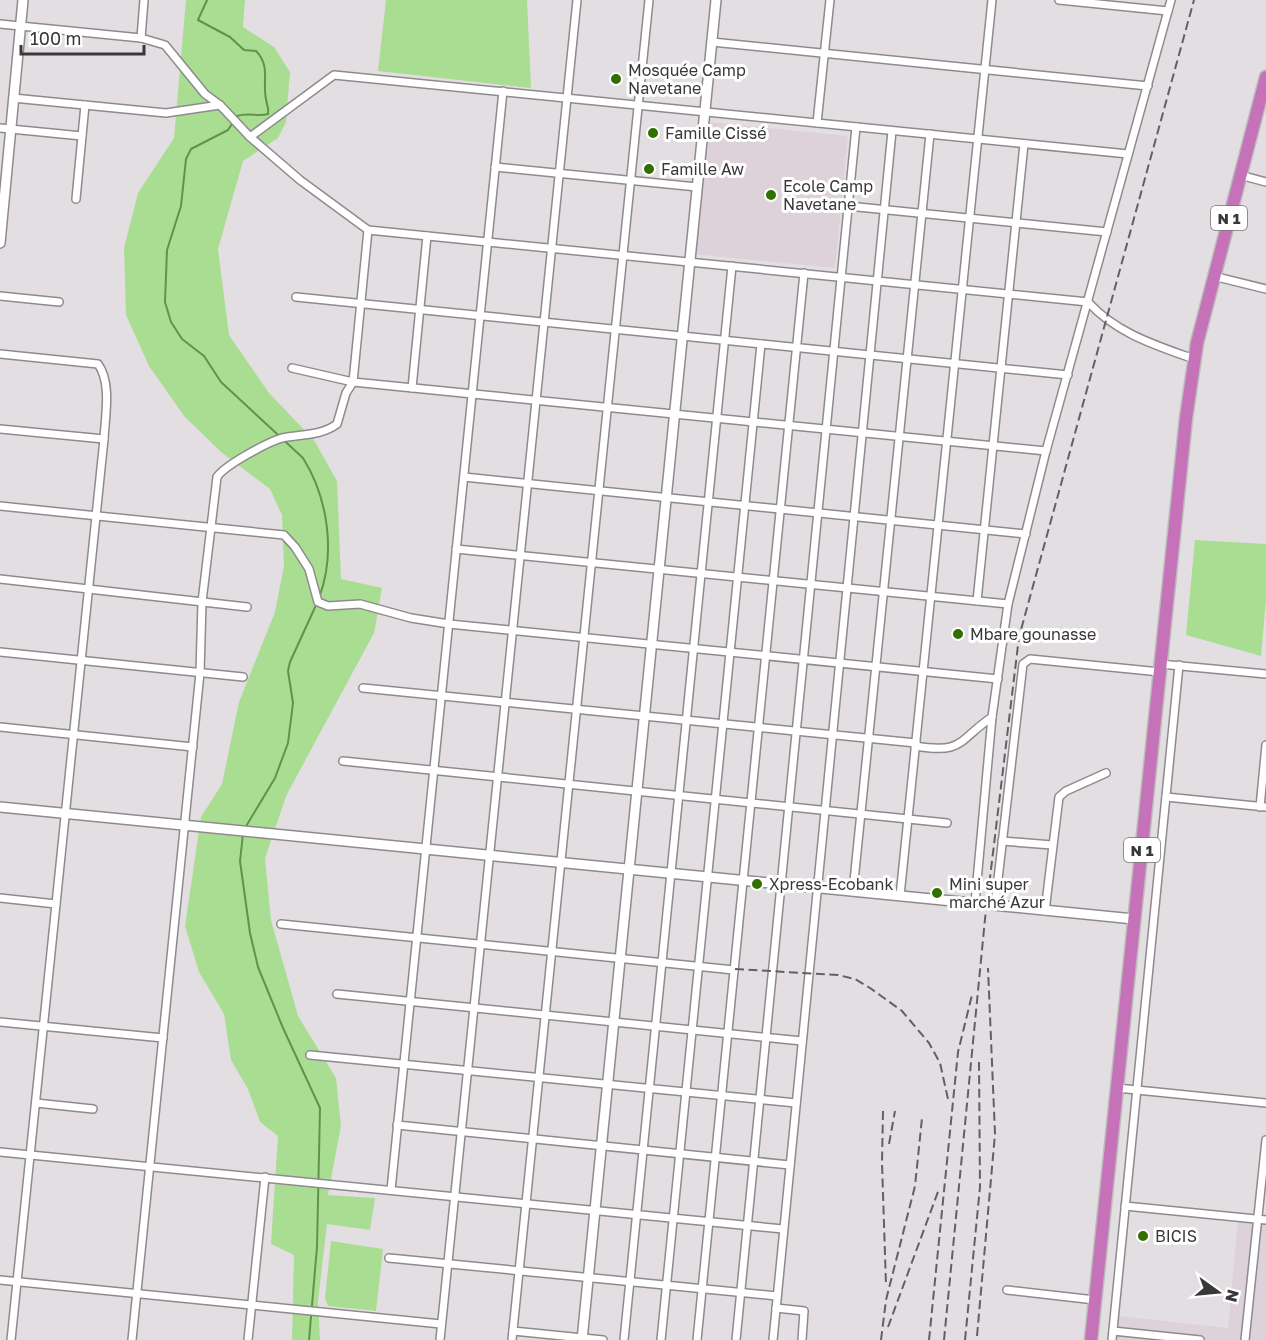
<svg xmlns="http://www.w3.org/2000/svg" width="1266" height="1340" font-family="'Golos Text',sans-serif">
	<rect width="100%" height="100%" fill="#e3dee2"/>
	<!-- built -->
	<g fill="#ddd1da">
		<polygon points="707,122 848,136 835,268 693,254"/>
		<polygon points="1238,1220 1266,1222 1266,1340 1116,1340 1118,1316 1228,1328"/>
	</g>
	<!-- green -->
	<g fill="#a9de92">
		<polygon points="186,0 245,0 243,27 274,47 290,72 286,122 278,138 243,161 218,249 229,335 269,393 314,440 337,481 341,579 382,588 374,633 287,794 265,858 271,920 298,1016 336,1078 341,1126 328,1195 375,1198 370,1230 327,1224 318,1301 320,1340 292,1340 294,1255 271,1244 278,1136 260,1122 248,1089 231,1060 224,1014 199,972 185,926 201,817 222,784 239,702 275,612 284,566 282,515 270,489 221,452 184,416 149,366 126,315 124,248 138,193 174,138"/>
		<polygon points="386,0 527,0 531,88 378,71"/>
		<polygon points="1195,540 1266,544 1266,600 1261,656 1186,635"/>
		<polygon points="331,1241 383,1249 376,1311 328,1306 325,1298"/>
	</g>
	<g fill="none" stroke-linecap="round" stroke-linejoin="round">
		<!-- stream -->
		<g stroke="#5f9446" stroke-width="2">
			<path d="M 207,0 L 198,20 L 230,37 L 244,50 L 256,51 C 271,66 262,82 266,99 C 267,106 269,108 268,114 C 258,117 248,112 237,116 L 228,130 L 191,149 L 186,159 L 181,206 L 167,250 L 165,302 L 171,322 L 182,339 L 204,356 L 221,382 L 303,458 C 328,498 336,553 319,598"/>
			<polyline points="245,828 275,778 288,743 293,703 288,671 290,662 317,603"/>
			<polyline points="243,834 240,861 250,933 258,967 283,1028 320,1108 317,1247 309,1340"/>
		</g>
		<!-- street casing -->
		<g stroke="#8e8a8d" stroke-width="10">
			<g id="street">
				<polyline points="1059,0 1168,11"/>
				<path d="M 0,24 L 141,38 L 165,45 L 205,94 L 220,105 L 250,137 L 300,180 L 368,230 L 1088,302 C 1116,333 1155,345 1194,359"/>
				<polyline points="141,38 144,0"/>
				<polyline points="712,42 1148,86"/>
				<polyline points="13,98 166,113 220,105"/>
				<polyline points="817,123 830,0"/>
				<polyline points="0,128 82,136 85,105"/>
				<polyline points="250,137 334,75 1128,154"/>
				<polyline points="495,167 697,187"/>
				<polyline points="1240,175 1266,182"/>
				<polyline points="76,199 82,136"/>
				<polyline points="848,206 1107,232"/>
				<polyline points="1213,276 1266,289"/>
				<polyline points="0,296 59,302"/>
				<polyline points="296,297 1068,375"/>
				<path d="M 0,354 L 98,364 C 112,383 105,417 104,439 L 11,1340"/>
				<polyline points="292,368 353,382 1046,451"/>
				<polyline points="412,388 427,236"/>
				<polyline points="0,429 104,439"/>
				<polyline points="464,477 1026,534"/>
				<polyline points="0,506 284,535 295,547 309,569 318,602 328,606 360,604 411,618 449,624 998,679"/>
				<polyline points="456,549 1008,604"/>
				<polyline points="0,579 247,607"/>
				<polyline points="977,601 1024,144"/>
				<polyline points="0,652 243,677"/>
				<polyline points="1160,664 1266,674"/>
				<polyline points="363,688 916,743"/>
				<polyline points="0,727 193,747"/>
				<path d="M 915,746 C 964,754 957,741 992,717"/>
				<polyline points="343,761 947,823"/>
				<polyline points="1166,797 1266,807"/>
				<polyline points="1260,807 1266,745"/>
				<polyline points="1002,841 1052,845"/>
				<polyline points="853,891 930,134"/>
				<polyline points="900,896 992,0"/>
				<polyline points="0,898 56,904"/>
				<polyline points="975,903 992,717 1008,604 1046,451 1171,0"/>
				<polyline points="995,905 1023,664 1030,659 1160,672"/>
				<polyline points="1045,911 1059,797 1066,791 1106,773"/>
				<polyline points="281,924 734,970"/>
				<polyline points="337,994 802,1041"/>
				<polyline points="0,1022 163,1038"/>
				<polyline points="310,1055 796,1103"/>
				<polyline points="1117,1088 1266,1103"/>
				<polyline points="36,1103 93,1109"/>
				<polyline points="397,1125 790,1165"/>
				<polyline points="0,1152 783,1229"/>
				<polyline points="391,1190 503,91"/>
				<polyline points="1125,1206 1266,1220"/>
				<polyline points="389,1258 777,1296"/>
				<polyline points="0,1280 441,1324"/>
				<polyline points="1007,1290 1095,1300"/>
				<polyline points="776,1308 804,1311 802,1340"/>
				<polyline points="513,1331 603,1340"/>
				<polyline points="1113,1331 1200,1340"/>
				<path d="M 132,1340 L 200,673 L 202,602 L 217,477 C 225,465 268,442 282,438 C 301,434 321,436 337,424 L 346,393 L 353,382 L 368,230"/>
				<polyline points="248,1340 265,1177"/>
				<polyline points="440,1340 577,0"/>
				<polyline points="512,1340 649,0"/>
				<polyline points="624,1340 732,266"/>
				<polyline points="661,1340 761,344"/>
				<polyline points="697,1340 804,273"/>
				<polyline points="736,1340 856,127"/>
				<polyline points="773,1340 892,131"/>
				<polyline points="1112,1340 1179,665"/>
				<polyline points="1245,1340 1266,1140"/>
			</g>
		</g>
		<!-- secondary casing -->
		<g stroke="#8e8a8d" stroke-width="12">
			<g id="secondary">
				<polyline points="0,243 23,0"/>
				<polyline points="0,807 1134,919"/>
				<polyline points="582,1340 716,0"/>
			</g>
		</g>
		<!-- highway casing -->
		<g stroke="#bcbbbc" stroke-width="15">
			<polyline id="highway" points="1091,1340 1186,418 1197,343 1266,77"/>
		</g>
		<!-- street -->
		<use href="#street" stroke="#fff" stroke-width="7"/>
		<!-- secondary -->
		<use href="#secondary" stroke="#fff" stroke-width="9"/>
		<!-- highway -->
		<use href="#highway" stroke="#c572b8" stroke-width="12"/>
		<!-- rail -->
		<g stroke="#626062" stroke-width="2" stroke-dasharray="9 4.5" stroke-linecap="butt">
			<polyline points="735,969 838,975 855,979 870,988 902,1011 929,1043 940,1063 948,1099"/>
			<polyline points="883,1111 882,1163 886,1285"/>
			<polyline points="889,1144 895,1111"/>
			<polyline points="888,1327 939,1189"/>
			<polyline points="977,1336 995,1134 988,968"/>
			<polyline points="881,1340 886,1300 915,1186 922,1118"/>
			<polyline points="929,1340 958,1052 972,995"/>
			<polyline points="944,1340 985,919 1019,637 1194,0"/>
			<polyline points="965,1340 980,1187 979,1062"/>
		</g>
	</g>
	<!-- markers -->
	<g fill="#316f01" stroke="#fff" stroke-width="2">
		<circle cx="616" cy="79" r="6"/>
		<circle cx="653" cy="133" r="6"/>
		<circle cx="649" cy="169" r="6"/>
		<circle cx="771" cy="195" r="6"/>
		<circle cx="958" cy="634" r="6"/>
		<circle cx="757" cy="884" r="6"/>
		<circle cx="937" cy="893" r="6"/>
		<circle cx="1143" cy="1236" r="6"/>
	</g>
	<g text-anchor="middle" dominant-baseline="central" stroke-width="6" stroke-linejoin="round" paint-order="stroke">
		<!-- shield labels -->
		<g fill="#fff" stroke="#747474" stroke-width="1.5">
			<rect x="1211" y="206" width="36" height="24" rx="4.5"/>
			<rect x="1124" y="838" width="36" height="24" rx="4.5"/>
		</g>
		<g font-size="15" font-weight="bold" fill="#393839">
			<text x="1229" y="218">N 1</text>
			<text x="1142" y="850">N 1</text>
		</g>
		<!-- poi labels -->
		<g font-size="16" fill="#393839" stroke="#fff" text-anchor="start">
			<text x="628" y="70">Mosquée Camp<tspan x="628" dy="18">Navetane</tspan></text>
			<text x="665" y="133">Famille Cissé</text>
			<text x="661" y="169">Famille Aw</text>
			<text x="783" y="186">Ecole Camp<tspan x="783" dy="18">Navetane</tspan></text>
			<text x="970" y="634">Mbare gounasse</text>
			<text x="769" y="884">Xpress-Ecobank</text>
			<text x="949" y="884">Mini super<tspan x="949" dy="18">marché Azur</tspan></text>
			<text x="1155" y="1236">BICIS</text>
		</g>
	</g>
	<!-- north arrow -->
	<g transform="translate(1218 1292) rotate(105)" stroke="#ffffff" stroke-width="4.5" paint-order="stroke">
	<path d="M0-4.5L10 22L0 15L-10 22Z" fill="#393839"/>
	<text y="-9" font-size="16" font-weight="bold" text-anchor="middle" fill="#393839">N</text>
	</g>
	<!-- scale -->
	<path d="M21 45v9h123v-9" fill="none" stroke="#393839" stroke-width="3"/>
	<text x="30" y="45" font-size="18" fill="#393839" stroke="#ffffff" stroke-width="4.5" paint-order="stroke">100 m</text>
</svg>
